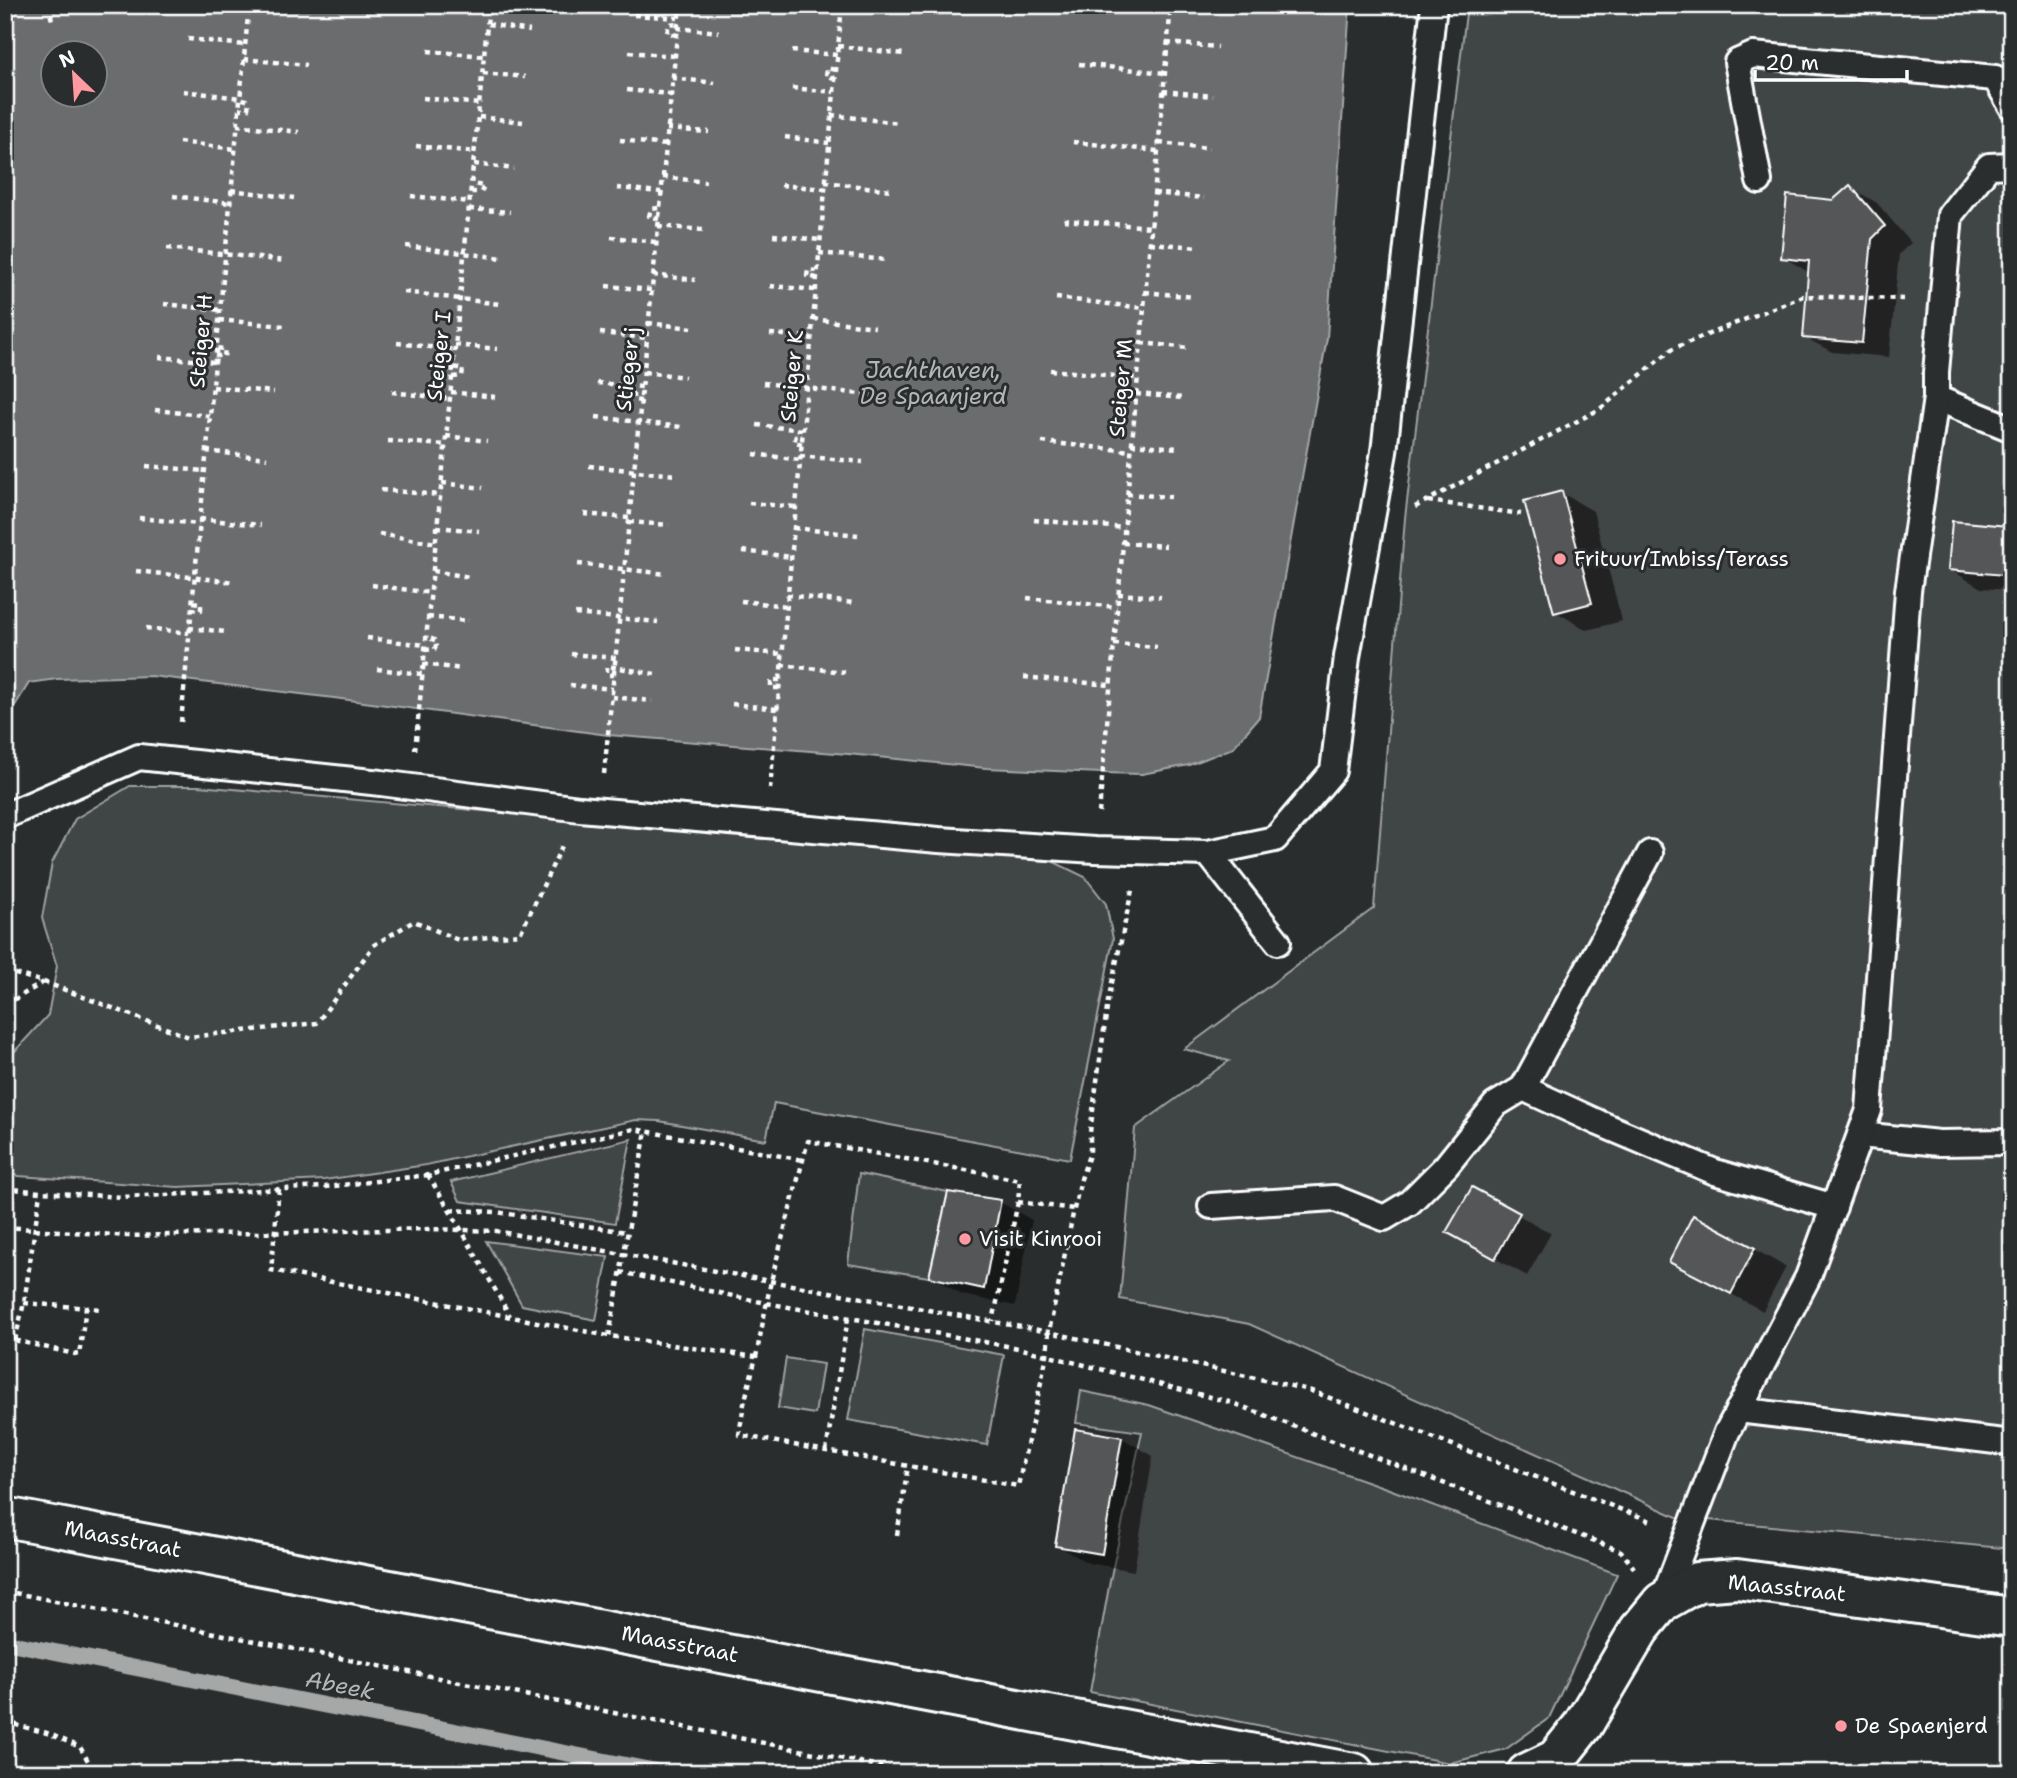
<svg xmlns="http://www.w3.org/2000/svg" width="2017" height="1778" font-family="'Shantell Sans',sans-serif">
	<rect width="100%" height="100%" fill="#2a2d2e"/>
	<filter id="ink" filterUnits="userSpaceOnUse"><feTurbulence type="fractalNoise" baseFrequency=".0143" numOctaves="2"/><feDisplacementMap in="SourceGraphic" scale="14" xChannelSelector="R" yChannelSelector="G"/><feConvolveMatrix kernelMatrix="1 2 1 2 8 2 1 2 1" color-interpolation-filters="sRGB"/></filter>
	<g filter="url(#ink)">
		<!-- green -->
		<g fill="#414445" stroke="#a0a2a2" stroke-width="2">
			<polygon points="1467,5 2012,5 2012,1549 1677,1517 1249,1324 1120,1299 1135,1128 1229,1061 1184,1049 1374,908 1405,518"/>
			<polygon points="130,786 198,786 1052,861 1085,877 1106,904 1113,939 1070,1159 774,1103 766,1140 659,1121 636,1120 426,1165 324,1180 178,1187 18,1176 5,1173 5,1062 48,1015 57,966 42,918 52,863 75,819"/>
			<polygon points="631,1139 615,1223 460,1201 451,1182"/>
			<polygon points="859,1174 948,1192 929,1277 848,1264"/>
			<polygon points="486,1241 608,1257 596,1320 522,1305"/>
			<polygon points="865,1329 1004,1355 987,1445 848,1420"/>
			<polygon points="786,1358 823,1364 815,1414 778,1408"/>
			<polygon points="1081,1391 1149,1405 1389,1489 1617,1574 1549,1718 1506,1749 1450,1763 1090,1692 1110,1581 1142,1432 1076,1423"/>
		</g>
		<!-- water -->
		<path fill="#6a6c6d" stroke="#a6a7a7" stroke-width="2" fill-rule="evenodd" d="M 5,5 L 1350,5 L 1327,338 L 1259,717 L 1233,748 L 1189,765 L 1142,774 L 1102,773 L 986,768 L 848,754 L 608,735 L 334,698 L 151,676 L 57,679 L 29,683 L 13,709 L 5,711 ZM 52,52 L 94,52 L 94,94 L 52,94 Z"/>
		<!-- shadow -->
		<g fill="#0007">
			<polygon points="1850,187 1877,203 1911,243 1899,254 1889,357 1832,352 1804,337 1810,273 1783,257 1834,201"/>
			<polygon points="1562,493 1593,511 1622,621 1587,630 1556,612"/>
			<polygon points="2007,528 2012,531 2012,590 1981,588 1949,569"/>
			<polygon points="1472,1190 1551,1233 1527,1276 1480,1250"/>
			<polygon points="1000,1202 1032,1220 1015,1306 962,1295 931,1276"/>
			<polygon points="1754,1249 1786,1267 1763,1311 1671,1262"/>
			<polygon points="1122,1438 1153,1456 1134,1571 1088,1563 1056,1545"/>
		</g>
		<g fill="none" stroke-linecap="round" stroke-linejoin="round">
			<!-- stream -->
			<polyline stroke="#a6a7a7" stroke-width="16" points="5,1642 666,1773"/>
		</g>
		<!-- building -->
		<g fill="#555758" stroke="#fff" stroke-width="2">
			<polygon points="1850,185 1885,226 1872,239 1862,343 1803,338 1809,261 1781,258 1787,195 1833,200"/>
			<polygon points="1562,491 1592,603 1554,613 1524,501"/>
			<polygon points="1952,521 2008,526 2004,575 1948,570"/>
			<polygon points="1472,1187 1520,1213 1495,1259 1446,1232"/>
			<polygon points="948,1192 1001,1200 984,1289 929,1277"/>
			<polygon points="1693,1215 1755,1248 1731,1294 1669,1262"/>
			<polygon points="1075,1429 1122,1437 1102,1554 1055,1546"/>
		</g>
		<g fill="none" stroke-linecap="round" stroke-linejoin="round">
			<!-- lane casing -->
			<g stroke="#fff" stroke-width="30">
				<g id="lane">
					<polyline points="1759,181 1737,62 1753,55 1995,78 2012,107"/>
					<polyline points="1936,398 2012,429"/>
					<polyline points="5,816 139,757 381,783 580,809 939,840 1095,850 1208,853 1275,839 1333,771 1347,657 1384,452 1434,5"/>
					<polyline points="1208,853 1278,942"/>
					<polyline points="1523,1088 1650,853"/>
					<polyline points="1860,1135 1939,1143 2012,1142"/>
					<polyline points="1211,1206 1334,1198 1384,1218 1409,1203 1446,1166 1495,1105 1523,1088 1599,1123 1715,1172 1834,1207"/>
					<polyline points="1738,1410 2012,1443"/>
					<polyline points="1662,1602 1727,1432 1808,1277 1869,1110 1908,591 1936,398 1936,372 1950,215 1989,166 2012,165"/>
				</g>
			</g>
			<!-- street casing -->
			<g stroke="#fff" stroke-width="44">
				<g id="street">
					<polyline points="5,1517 1354,1773"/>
					<polyline points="1527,1773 1556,1759 1583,1725 1639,1630 1662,1602 1697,1582 1737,1579 2012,1617"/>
				</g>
			</g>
			<!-- path -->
			<g stroke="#fff" stroke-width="4.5" stroke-dasharray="5 5" stroke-linecap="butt">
				<polyline points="48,5 53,24"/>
				<polyline points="799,8 841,11"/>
				<polyline points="634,15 678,18"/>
				<polyline points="488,24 530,31"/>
				<polyline points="677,28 719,32"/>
				<polyline points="676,35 667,33 669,24 678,23"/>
				<polyline points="188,39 245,45"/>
				<polyline points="5,41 8,52"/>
				<polyline points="1167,43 1218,47"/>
				<polyline points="838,46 904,54"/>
				<polyline points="428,51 484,56"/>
				<polyline points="792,51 837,55"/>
				<polyline points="629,52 674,56"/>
				<polyline points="244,59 306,65"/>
				<polyline points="1079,64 1165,73"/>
				<polyline points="483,73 525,77"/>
				<polyline points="672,78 715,83"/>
				<polyline points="835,78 826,76 827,68 836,70"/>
				<polyline points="792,88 834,92"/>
				<polyline points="627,90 670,94"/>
				<polyline points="183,91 240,98 249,101 248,109 239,109"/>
				<polyline points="1163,91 1213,96"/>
				<polyline points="423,98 480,104"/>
				<polyline points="831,115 899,123"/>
				<polyline points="479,117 523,122"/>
				<polyline points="237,125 299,132"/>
				<polyline points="667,129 709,132"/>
				<polyline points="785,137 829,143"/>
				<polyline points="620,140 666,145"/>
				<polyline points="179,142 235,149"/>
				<polyline points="1073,142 1158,151"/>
				<polyline points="1159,143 1209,148"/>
				<polyline points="416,146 475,152"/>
				<polyline points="474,164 514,169"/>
				<polyline points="663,177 706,182"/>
				<polyline points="825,182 891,190"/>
				<polyline points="781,185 825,189"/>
				<polyline points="617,188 661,192"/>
				<polyline points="231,190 294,198"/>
				<polyline points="471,192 481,192 484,186 472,184"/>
				<polyline points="1154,193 1204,198"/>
				<polyline points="173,196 230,203"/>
				<polyline points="411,196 470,202"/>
				<polyline points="469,209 510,212"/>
				<polyline points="659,219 649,216 651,209 659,208"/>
				<polyline points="1064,220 1151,227"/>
				<polyline points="658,226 703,230"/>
				<polyline points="773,235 820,240"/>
				<polyline points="611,237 656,242"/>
				<polyline points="1150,243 1198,247"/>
				<polyline points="406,246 503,258"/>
				<polyline points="167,248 286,261"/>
				<polyline points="5,253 14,282"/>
				<polyline points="819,253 886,260"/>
				<polyline points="653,275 695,280"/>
				<polyline points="817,278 807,276 808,270 818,271"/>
				<polyline points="606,286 652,290"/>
				<polyline points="770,286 816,290"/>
				<polyline points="404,292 500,304"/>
				<polyline points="1145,292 1194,297"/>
				<polyline points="1056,298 1144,308"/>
				<polyline points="164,304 220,310"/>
				<polyline points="813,319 875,327"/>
				<polyline points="219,320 284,326"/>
				<polyline points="648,323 692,328"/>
				<polyline points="600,333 647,338"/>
				<polyline points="770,334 811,337"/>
				<polyline points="397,343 455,350"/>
				<polyline points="1141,343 1189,348"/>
				<polyline points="455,345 497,349"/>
				<polyline points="215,355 224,357 225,349 216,348"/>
				<polyline points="159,357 215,362"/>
				<polyline points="1050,370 1138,378"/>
				<polyline points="644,372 685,377"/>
				<polyline points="453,377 462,376 463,369 453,367"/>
				<polyline points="597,383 642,387"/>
				<polyline points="763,383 869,395"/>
				<polyline points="213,387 274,392"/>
				<polyline points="392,392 450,399"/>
				<polyline points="451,392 495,397"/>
				<polyline points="1136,394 1183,398"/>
				<polyline points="641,401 633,400 633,394 642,395"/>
				<polyline points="155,410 210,416"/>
				<polyline points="596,417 681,427"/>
				<polyline points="757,425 803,430"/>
				<polyline points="446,436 487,441"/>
				<polyline points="388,441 445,445"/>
				<polyline points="1042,442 1131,451"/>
				<polyline points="802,444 794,442 796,436 802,436"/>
				<polyline points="1131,444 1178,448"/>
				<polyline points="206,451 267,458"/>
				<polyline points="754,454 800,460"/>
				<polyline points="800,456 863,462"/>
				<polyline points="146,466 204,471"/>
				<polyline points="589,466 676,475"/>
				<polyline points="442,483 483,488"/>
				<polyline points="381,490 441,495"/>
				<polyline points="1127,494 1171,497"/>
				<polyline points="1428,501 1521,514"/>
				<polyline points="749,503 796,507"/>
				<polyline points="1415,507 1600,409 1672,349 1803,296 1903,299"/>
				<polyline points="584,514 629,518"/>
				<polyline points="139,518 199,524"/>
				<polyline points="200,519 261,525"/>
				<polyline points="1034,520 1124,528"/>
				<polyline points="629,522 669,525"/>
				<polyline points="437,527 479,531"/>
				<polyline points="794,528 858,535"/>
				<polyline points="379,534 436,543"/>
				<polyline points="1123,543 1166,546"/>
				<polyline points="743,551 791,557"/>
				<polyline points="578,564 667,574"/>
				<polyline points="136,571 235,582"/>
				<polyline points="433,571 470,577"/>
				<polyline points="372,585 431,593"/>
				<polyline points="1118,594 1161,597"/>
				<polyline points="787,595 853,603"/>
				<polyline points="1027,598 1117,607"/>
				<polyline points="741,601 787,606"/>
				<polyline points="191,609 201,610 201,603 192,602"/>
				<polyline points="575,614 658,622"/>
				<polyline points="428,617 468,621"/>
				<polyline points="146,628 189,633"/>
				<polyline points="189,628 227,632"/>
				<polyline points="367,638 425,645"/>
				<polyline points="1114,644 1157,647"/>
				<polyline points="425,650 435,649 437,641 426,637"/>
				<polyline points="735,650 782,654"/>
				<polyline points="571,654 616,658"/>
				<polyline points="423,664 462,669"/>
				<polyline points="781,665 845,672"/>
				<polyline points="377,669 422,674"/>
				<polyline points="614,675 607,675 607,666 655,674"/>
				<polyline points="1024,677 1110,685"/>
				<polyline points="570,685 613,689"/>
				<polyline points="779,688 771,688 771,680 780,680"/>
				<polyline points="612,697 652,701"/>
				<polyline points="732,704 777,709"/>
				<polyline points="181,722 249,5"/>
				<polyline points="415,750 489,5"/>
				<polyline points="604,774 680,5"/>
				<polyline points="770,789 842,5"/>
				<polyline points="1099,813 1171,5"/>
				<polyline points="5,971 44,982 189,1037 317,1023 374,945 414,921 458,940 520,934 562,846"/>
				<polyline points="5,1005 44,982"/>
				<polyline points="428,1175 462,1231 510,1316"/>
				<polyline points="5,1188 40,1192 122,1197 326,1187 428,1175 634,1129 803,1160"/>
				<polyline points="279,1189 271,1270 609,1336 756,1357 744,1404 739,1435 1018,1486 1047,1355 1049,1332 1074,1209 1081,1179 1090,1152 1090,1132 1108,1001 1132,890"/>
				<polyline points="1018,1202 1074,1209"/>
				<polyline points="450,1210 496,1212 627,1232"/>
				<polyline points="5,1227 127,1236 430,1229 496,1231 1049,1332 1309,1390 1651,1521"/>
				<polyline points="620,1272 766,1303 1018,1348 1233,1403 1621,1551 1634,1568"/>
				<polyline points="24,1303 102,1309"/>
				<polyline points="609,1336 646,1131"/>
				<polyline points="5,1338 79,1355 86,1308"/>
				<polyline points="15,1340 24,1303 40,1193"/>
				<polyline points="756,1357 771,1281 808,1141 1020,1180 1018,1202 993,1321"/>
				<polyline points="826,1451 848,1318"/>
				<polyline points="897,1535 908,1466"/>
				<polyline points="5,1591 914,1773"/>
				<polyline points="5,1722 47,1733 80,1747 95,1773"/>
			</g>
			<!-- lane -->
			<use href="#lane" stroke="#2a2d2e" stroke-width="24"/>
			<!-- street -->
			<use href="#street" stroke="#2a2d2e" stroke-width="38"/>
		</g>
	</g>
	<!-- markers -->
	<g fill="#ff9aa2" stroke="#2a2d2e" stroke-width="2.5">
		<circle cx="1560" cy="559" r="7"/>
		<circle cx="965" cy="1239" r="7"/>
		<circle cx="1841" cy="1726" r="7"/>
	</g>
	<g text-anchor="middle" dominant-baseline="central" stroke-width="6" stroke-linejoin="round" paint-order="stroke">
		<!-- street labels -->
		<g font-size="21" fill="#fff" stroke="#2a2d2e">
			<text transform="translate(201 341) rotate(-85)">Steiger H</text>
			<text transform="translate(439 356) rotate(-84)">Steiger I</text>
			<text transform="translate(628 369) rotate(-84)">Stieger j</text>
			<text transform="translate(792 376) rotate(-85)">Steiger K</text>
			<text transform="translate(1121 388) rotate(-85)">Steiger M</text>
			<text transform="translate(123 1539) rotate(11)">Maasstraat</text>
			<text transform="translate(1787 1588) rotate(6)">Maasstraat</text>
			<text transform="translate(680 1644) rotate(11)">Maasstraat</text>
		</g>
		<!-- poi labels -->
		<g font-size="21" fill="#fff" stroke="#2a2d2e" text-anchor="start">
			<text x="1574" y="559">Frituur/Imbiss/Terass</text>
			<text x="979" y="1239">Visit Kinrooi</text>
			<text x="1855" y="1726">De Spaenjerd</text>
		</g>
		<!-- water labels -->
		<g font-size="23" font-style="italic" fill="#b4b6b6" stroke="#2a2d2e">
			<text x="933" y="370">Jachthaven,<tspan x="933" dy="26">De Spaanjerd</tspan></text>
			<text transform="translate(340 1685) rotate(11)">Abeek</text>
		</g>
	</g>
	<!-- margin -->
	<rect width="2017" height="1778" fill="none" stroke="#2a2d2e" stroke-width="28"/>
	<rect x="14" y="14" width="1989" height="1750" fill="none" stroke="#fff" stroke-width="2.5" filter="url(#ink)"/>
	<!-- north arrow -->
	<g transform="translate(74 74) rotate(335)"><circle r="33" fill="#2a2d2e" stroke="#7f8182" stroke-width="2"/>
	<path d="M0-5L12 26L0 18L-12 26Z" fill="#ff9aa2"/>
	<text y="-10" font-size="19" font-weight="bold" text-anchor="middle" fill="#ffffff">N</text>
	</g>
	<!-- scale -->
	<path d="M1755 70v10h152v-10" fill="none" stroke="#ffffff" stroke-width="3.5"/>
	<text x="1765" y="70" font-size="21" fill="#ffffff" stroke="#2a2d2e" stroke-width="5" paint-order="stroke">20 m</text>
</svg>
